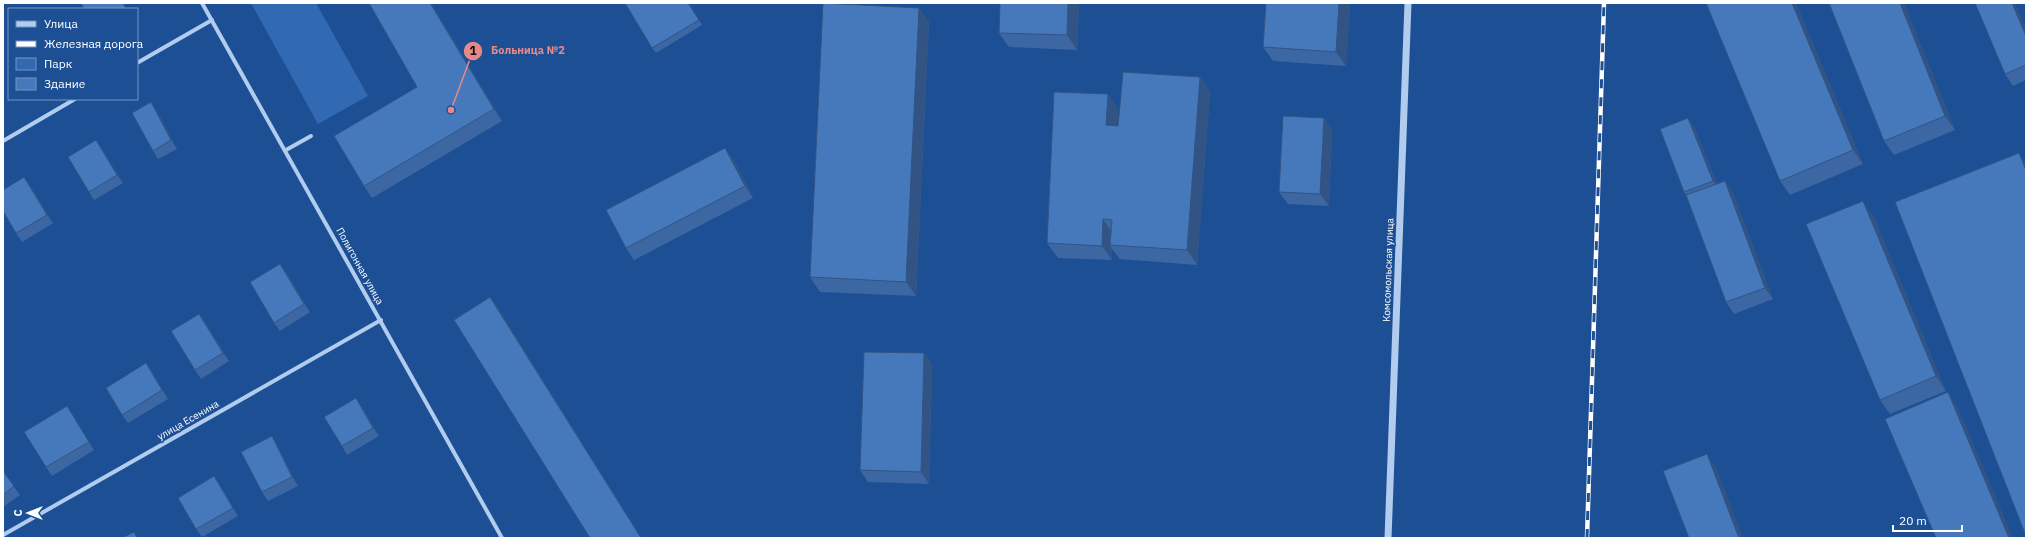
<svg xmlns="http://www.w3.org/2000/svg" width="2029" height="541" font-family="'IBM Plex Sans',sans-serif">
	<rect width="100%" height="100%" fill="#1d4f95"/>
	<!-- green -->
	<polygon fill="#3269b3" points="251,3 316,3 368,96 318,124"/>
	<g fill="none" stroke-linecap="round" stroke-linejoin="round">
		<!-- minor -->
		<g stroke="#b1ccef" stroke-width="4">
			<polyline points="202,3 502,538"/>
			<polyline points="137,63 212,20"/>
			<polyline points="3,141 75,99"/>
			<polyline points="286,150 311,136"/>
			<polyline points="3,535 381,320"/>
		</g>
		<!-- tertiary -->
		<polyline stroke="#b1ccef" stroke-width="7" points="1388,538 1408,3"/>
		<!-- rail casing -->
		<g stroke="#fff" stroke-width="4.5">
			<polyline id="rail" points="1587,538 1604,3"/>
		</g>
		<!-- rail -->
		<use href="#rail" stroke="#1d4f95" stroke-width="3" stroke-dasharray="9" stroke-linecap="butt"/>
	</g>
	<!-- wall -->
	<g fill="#3c67a2">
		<polygon points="431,3 502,121 372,198 364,186 417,87"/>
		<polygon points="689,3 702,25 656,53 652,48"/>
		<polygon points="1079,3 1077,50 1009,47 999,33"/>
		<polygon points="1266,3 1350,3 1346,66 1273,61 1263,47"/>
		<polygon points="1796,3 1863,164 1790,195 1780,181"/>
		<polygon points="1829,3 1904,3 1955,130 1894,155 1884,141"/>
		<polygon points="919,8 929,22 916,296 820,292 810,277"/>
		<polygon points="2026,28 2026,80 2013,86 2005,74"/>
		<polygon points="1200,77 1210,92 1197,265 1120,259 1112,249 1112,260 1058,258 1047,243 1118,108 1117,126 1118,126"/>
		<polygon points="157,111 177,149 158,159 153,151"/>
		<polygon points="1324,118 1332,129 1329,206 1288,204 1279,192"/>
		<polygon points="1694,126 1717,184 1725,181 1733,193 1773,299 1734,314 1726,302 1686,195 1684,192"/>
		<polygon points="102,149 123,183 94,200 89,192"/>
		<polygon points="733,159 753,198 634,260 626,248"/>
		<polygon points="30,185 53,223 22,242 16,233"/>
		<polygon points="1873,215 1946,391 1890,414 1880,400"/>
		<polygon points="280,264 286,272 310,312 280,331 274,323"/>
		<polygon points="205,322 229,361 201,379 195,370"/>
		<polygon points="924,353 932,365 929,484 868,482 860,470"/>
		<polygon points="146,363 152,372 168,399 128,423 122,415"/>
		<polygon points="362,407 379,436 347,455 342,446"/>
		<polygon points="73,415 94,450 52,476 46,467"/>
		<polygon points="272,437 277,445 298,486 268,501 262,492"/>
		<polygon points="3,471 20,495 3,507"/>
		<polygon points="220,485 238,516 202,537 196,529"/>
	</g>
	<!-- shaded-wall -->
	<g fill="#315484">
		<polygon points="123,3 124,3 127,9 126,9"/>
		<polygon points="430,3 431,3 502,121 494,109"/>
		<polygon points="1068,3 1079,3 1077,50 1067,35"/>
		<polygon points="1339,3 1350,3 1346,66 1336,52"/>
		<polygon points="1792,3 1796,3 1863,164 1853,150"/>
		<polygon points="1900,3 1904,3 1955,130 1945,116"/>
		<polygon points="2012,3 2015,3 2026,28 2026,36"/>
		<polygon points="919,8 929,22 916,296 906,282"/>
		<polygon points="1200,77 1210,92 1197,265 1187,250"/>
		<polygon points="1108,94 1118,108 1117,140 1106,125"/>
		<polygon points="151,102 157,111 177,149 171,140"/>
		<polygon points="1324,118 1332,129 1329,206 1320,194"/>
		<polygon points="1688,118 1694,126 1719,189 1713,181"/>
		<polygon points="96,140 102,149 123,183 117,175"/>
		<polygon points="725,148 733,159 753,198 745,186"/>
		<polygon points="2019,153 2026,163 2026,170"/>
		<polygon points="24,177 30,185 53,223 47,215"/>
		<polygon points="1725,181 1733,193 1773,299 1765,288"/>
		<polygon points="1863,201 1873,215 1946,391 1936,376"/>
		<polygon points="1103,219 1113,234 1110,245 1112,249 1112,260 1102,246"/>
		<polygon points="280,264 286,272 310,312 304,304"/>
		<polygon points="490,297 499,309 642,538 641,538"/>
		<polygon points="199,314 205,322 229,361 223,353"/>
		<polygon points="924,353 932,365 929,484 921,472"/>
		<polygon points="146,363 152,372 168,399 162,390"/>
		<polygon points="1948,392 1958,407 2013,538 2009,538"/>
		<polygon points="356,398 362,407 379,436 373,428"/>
		<polygon points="67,406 73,415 94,450 89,442"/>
		<polygon points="272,436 277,445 298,486 292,477"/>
		<polygon points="1707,454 1717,469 1743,538 1739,538"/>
		<polygon points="214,476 220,485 238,516 233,508"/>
	</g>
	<!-- building -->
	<g fill="#4678bc" stroke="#315484">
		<polygon points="81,3 123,3 126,9 84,9"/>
		<polygon points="369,3 430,3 494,109 364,186 334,136 417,87"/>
		<polygon points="625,3 688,3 699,20 652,48"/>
		<polygon points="823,3 919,8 906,282 810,277"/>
		<polygon points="1000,3 1068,3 1067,35 999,33"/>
		<polygon points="1266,3 1339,3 1336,52 1263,47"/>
		<polygon points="1706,3 1792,3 1853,150 1780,181"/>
		<polygon points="1829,3 1900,3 1945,116 1884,141"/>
		<polygon points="1975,3 2012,3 2026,36 2026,65 2005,74"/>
		<polygon points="1123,72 1200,77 1187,250 1110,245 1112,220 1103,219 1102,246 1047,243 1054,92 1108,94 1106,125 1118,126"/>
		<polygon points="151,102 171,140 153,151 132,113"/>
		<polygon points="1283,116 1324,118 1320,194 1279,192"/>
		<polygon points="1688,118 1713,181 1684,192 1660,129"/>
		<polygon points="96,140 117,175 89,192 68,157"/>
		<polygon points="725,148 745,186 626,248 606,210"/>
		<polygon points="2019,153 2026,170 2026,536 1895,202"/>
		<polygon points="24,177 47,215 16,233 3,211 3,190"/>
		<polygon points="1725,181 1765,288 1726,302 1686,195"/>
		<polygon points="1863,201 1936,376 1880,400 1806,224"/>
		<polygon points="280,264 304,304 274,323 250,282"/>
		<polygon points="490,297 641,538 590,538 454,320"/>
		<polygon points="199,314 223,353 195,370 171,331"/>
		<polygon points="864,352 924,353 921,472 860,470"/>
		<polygon points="146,363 162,390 122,415 106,388"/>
		<polygon points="1948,392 2009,538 1936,538 1885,419"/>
		<polygon points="356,398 373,428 342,446 324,417"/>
		<polygon points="67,406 89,442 46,467 24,432"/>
		<polygon points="272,436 292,477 262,492 241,452"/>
		<polygon points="1707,454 1739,538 1689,538 1663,471"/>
		<polygon points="3,471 14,486 3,495"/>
		<polygon points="214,476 233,508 196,529 178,498"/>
		<polygon points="134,532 137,538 122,538"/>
	</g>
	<g text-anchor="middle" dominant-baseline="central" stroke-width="3.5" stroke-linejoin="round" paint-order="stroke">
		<!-- street labels -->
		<g font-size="10" fill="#fff" stroke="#1d4f95">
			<text transform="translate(360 266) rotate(61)">Полигонная улица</text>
			<text transform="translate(1388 270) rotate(-88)">Комсомольская улица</text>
			<text transform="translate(188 420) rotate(-30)">улица Есенина</text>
		</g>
	</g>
	<!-- callouts -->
	<path fill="none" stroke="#e88989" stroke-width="1.5" d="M451 110L473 51"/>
	<g fill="#e88989" stroke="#1d4f95" stroke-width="1.5">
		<circle cx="451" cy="110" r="4"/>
		<circle cx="473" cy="51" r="10"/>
	</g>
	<g font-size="12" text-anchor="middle" font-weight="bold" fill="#111">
		<text x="473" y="55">1</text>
	</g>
	<g font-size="11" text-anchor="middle" font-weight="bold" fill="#e88989" stroke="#1d4f95" stroke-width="3.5" stroke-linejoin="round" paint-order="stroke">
		<text x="528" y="54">Больница №2</text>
	</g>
	<!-- border -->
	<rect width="2029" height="541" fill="none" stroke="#ffffff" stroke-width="8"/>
	<!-- legend -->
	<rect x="8" y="8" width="130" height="92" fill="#1d4f95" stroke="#7795bf"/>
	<rect x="16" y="21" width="20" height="6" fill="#b1ccef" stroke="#7795bf"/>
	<text x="44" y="28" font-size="12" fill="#ffffff">Улица</text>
	<rect x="16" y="41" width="20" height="6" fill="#ffffff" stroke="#7795bf"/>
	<text x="44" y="48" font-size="12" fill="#ffffff">Железная дорога</text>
	<rect x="16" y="58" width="20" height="12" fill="#3269b3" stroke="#7795bf"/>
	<text x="44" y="68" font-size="12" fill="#ffffff">Парк</text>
	<rect x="16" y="78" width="20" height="12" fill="#4678bc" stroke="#7795bf"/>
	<text x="44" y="88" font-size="12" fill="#ffffff">Здание</text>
	<!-- north arrow -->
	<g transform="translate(28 513) rotate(270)" stroke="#1d4f95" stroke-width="3" paint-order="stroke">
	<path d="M0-3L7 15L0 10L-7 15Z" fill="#ffffff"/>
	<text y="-6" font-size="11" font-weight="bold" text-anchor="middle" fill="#ffffff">С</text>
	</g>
	<!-- scale -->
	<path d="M1893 525v6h69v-6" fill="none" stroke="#ffffff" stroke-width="2"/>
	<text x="1899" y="525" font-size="12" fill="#ffffff" stroke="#1d4f95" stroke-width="3" paint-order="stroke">20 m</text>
</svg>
